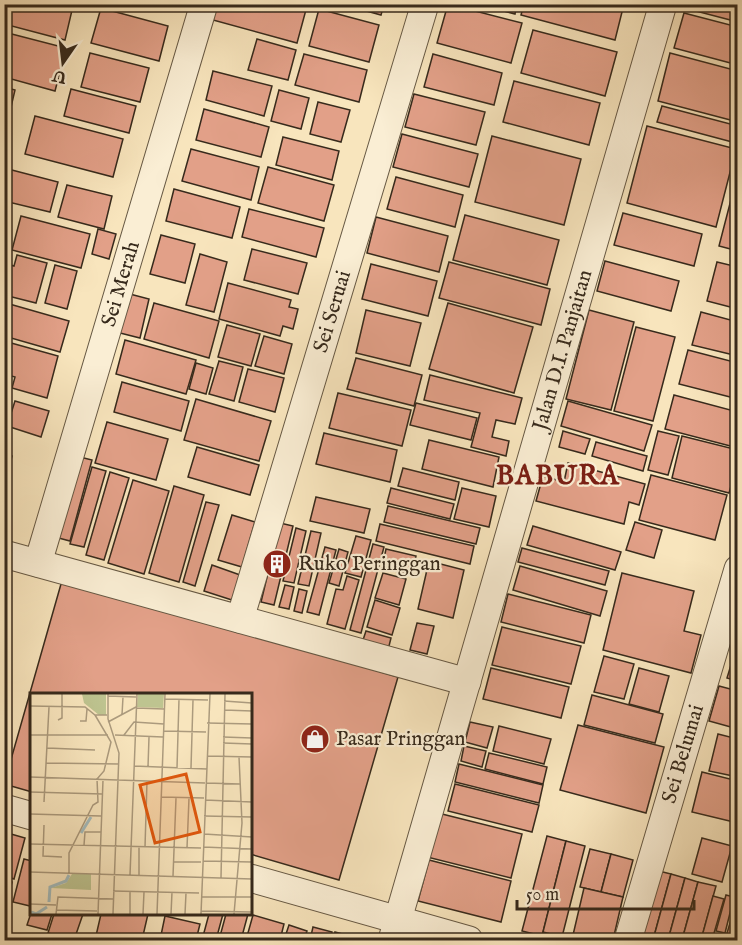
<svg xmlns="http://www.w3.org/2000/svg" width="742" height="945" font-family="'IM FELL English',serif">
	<rect width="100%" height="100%" fill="#f8e5bd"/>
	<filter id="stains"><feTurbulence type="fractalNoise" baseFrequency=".00333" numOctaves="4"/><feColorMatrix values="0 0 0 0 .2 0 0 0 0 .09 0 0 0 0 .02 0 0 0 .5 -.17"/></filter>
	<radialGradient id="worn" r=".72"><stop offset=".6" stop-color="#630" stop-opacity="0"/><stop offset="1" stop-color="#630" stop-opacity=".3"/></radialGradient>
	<!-- building -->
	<g fill="#e2a088" stroke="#372a1c" stroke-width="1.5">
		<polygon points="4,4 67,4 73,6 65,40 4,24"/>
		<polygon points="217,4 300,4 307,6 297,43 213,20"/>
		<polygon points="341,4 384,4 381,15"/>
		<polygon points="448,4 522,23 511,63 437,43"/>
		<polygon points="478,4 517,4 515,14"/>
		<polygon points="524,4 624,4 615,40 521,15"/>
		<polygon points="689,4 738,4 738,22 688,9"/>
		<polygon points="101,8 168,26 159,61 91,43"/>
		<polygon points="319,9 379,25 369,62 309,46"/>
		<polygon points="684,13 738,27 738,65 674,48"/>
		<polygon points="533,30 617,52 605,96 521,73"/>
		<polygon points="4,32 66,48 55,91 4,77"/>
		<polygon points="257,39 296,50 288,80 248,70"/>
		<polygon points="90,53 149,68 140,102 81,87"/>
		<polygon points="670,53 738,71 738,122 658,101"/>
		<polygon points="304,54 367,70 359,102 295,85"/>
		<polygon points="433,54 502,73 494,105 424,87"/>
		<polygon points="213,71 272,86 264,116 206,100"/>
		<polygon points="514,81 600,103 589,145 503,122"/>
		<polygon points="4,87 15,90 7,124 4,124"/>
		<polygon points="71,89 136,106 129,133 64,116"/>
		<polygon points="279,90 309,98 301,129 271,121"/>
		<polygon points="414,94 485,112 476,145 405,127"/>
		<polygon points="318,102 350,110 341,142 310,134"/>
		<polygon points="662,106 738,126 736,143 657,122"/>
		<polygon points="204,109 269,127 261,157 196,140"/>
		<polygon points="35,116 123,139 113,177 25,154"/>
		<polygon points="647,126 736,149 716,227 627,203"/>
		<polygon points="402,134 478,154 469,187 393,167"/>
		<polygon points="492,136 581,159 564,225 475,202"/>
		<polygon points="283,137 339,151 332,180 276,165"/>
		<polygon points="191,149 259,167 251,200 182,181"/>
		<polygon points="268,167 334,185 324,221 258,203"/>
		<polygon points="8,169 58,182 50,212 4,201 4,184"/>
		<polygon points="396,177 463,195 455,227 387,209"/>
		<polygon points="67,185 112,196 104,229 58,217"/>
		<polygon points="734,188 738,189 738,251 719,246"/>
		<polygon points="174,189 240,207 232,238 166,221"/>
		<polygon points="249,209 324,228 316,257 242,237"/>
		<polygon points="623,213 702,234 694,266 614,245"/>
		<polygon points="465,215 559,240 547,285 453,260"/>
		<polygon points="21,216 90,234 81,268 12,250"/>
		<polygon points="376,217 448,236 439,272 367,253"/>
		<polygon points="98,229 116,234 109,259 92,254"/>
		<polygon points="161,235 195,244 185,283 150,274"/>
		<polygon points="252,249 307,263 298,294 244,280"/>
		<polygon points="200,254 227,262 214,312 186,305"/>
		<polygon points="17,255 47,263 36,303 4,295 10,265 14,266"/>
		<polygon points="605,261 679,281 671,311 597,291"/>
		<polygon points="449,262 550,289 541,325 439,298"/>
		<polygon points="717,262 738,267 738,309 707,301"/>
		<polygon points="371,264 437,281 428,316 362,299"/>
		<polygon points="55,265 77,271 67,309 45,303"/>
		<polygon points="228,283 291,300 289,307 298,309 293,329 283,326 280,336 219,319"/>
		<polygon points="126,293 149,299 140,338 116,332"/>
		<polygon points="6,303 69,321 60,352 4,336"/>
		<polygon points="154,303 219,321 209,358 144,339"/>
		<polygon points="448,303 533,327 514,393 429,369"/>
		<polygon points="366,310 421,323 410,366 356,353"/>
		<polygon points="589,310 634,322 611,410 566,399"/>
		<polygon points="701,312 738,322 738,356 692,345"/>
		<polygon points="227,325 260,334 251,366 218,357"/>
		<polygon points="636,327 675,337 653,421 614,411"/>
		<polygon points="264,336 292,344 284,374 255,366"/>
		<polygon points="125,340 196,360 186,394 116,374"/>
		<polygon points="4,341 58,356 47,398 12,388 15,377 4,374"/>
		<polygon points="688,350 738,363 738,399 679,384"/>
		<polygon points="356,358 422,375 414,406 347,389"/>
		<polygon points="219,361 243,367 234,401 209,394"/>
		<polygon points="196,363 213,368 206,394 189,389"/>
		<polygon points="248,369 284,378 275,412 239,402"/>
		<polygon points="430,375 522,398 515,424 496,420 492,437 509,441 506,456 471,447 480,413 424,400"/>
		<polygon points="122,382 189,401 181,431 114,412"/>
		<polygon points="338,393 411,410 402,446 329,428"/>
		<polygon points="674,395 738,412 738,448 665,429"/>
		<polygon points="196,399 271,421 259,461 184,440"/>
		<polygon points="15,401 49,411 41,437 7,426"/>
		<polygon points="568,401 652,425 644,451 561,426"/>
		<polygon points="416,403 477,418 471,440 410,425"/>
		<polygon points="107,422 168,439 156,480 95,463"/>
		<polygon points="563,431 590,439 585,454 559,447"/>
		<polygon points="658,431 679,436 668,475 648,470"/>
		<polygon points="324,433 397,450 390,482 316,464"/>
		<polygon points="682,436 738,450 738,462 729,493 672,478"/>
		<polygon points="429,440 499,457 493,487 422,469"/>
		<polygon points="596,442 647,456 643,471 592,456"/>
		<polygon points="197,447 259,465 250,495 188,477"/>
		<polygon points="4,454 12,456 4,486"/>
		<polygon points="72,455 92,460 70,541 51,536"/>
		<polygon points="568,463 645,484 639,505 629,502 624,524 536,501 543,476 564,482"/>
		<polygon points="92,467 106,471 84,547 70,544"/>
		<polygon points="403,468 459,482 455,500 398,486"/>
		<polygon points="110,472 129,478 104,560 86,555"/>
		<polygon points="651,475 727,495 715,540 639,520"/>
		<polygon points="133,480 169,491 144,574 108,563"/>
		<polygon points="174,486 204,495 179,582 149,573"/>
		<polygon points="391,488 454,504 450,519 387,503"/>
		<polygon points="462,488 496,496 489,527 454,519"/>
		<polygon points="316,497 370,509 364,533 310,521"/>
		<polygon points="206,502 219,505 195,586 183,582"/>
		<polygon points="388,506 480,528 476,544 384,522"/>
		<polygon points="232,515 255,522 242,567 218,560"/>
		<polygon points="635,522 662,530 654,558 626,550"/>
		<polygon points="280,523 293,526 274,605 261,602"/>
		<polygon points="380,524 474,546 470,564 376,541"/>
		<polygon points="533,526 621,552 615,570 527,545"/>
		<polygon points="296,528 306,531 294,583 283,581"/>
		<polygon points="311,531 321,533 309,586 298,584"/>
		<polygon points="356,536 371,540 361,577 345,573"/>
		<polygon points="373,544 384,547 361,633 350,630"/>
		<polygon points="325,547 336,550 319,615 307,612"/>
		<polygon points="522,548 609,571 605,585 518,562"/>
		<polygon points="339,549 348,552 339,586 329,583"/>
		<polygon points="386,549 416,556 411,575 382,568"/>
		<polygon points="429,561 464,570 453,618 418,609"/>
		<polygon points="212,565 243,576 235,601 204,591"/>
		<polygon points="520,566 607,591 600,616 513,590"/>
		<polygon points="383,573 406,579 399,605 375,598"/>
		<polygon points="622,573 694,591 684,631 701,635 691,673 603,650"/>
		<polygon points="347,576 359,580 345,629 327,624 336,589 343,590"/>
		<polygon points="63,577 398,677 339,880 250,854 250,694 32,694 32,792 4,784"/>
		<polygon points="285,585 294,587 289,609 279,607"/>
		<polygon points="299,589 307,591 302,613 294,611"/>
		<polygon points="508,594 591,615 584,643 501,622"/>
		<polygon points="375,600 400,608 392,635 367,627"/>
		<polygon points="417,623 434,626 427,654 410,650"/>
		<polygon points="502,627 581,646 571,684 492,665"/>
		<polygon points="366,631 391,638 388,650 362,643"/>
		<polygon points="738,642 738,681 727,678"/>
		<polygon points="4,649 11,661 4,682"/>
		<polygon points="604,656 634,664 624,699 594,692"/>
		<polygon points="491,668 569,687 561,718 483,699"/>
		<polygon points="639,668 669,676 659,712 629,704"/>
		<polygon points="719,686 738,691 738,729 709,721"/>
		<polygon points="592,695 663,714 655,743 584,725"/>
		<polygon points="470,722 493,727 487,748 465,742"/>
		<polygon points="578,725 664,747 646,813 560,790"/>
		<polygon points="499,726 551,739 544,764 493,751"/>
		<polygon points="718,734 738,739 738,777 709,771"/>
		<polygon points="464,746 486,751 482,767 461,761"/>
		<polygon points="489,753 547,767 543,784 485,769"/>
		<polygon points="459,764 543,785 539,803 455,782"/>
		<polygon points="702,772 738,781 738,823 692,812"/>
		<polygon points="455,784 539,805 532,832 448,811"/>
		<polygon points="438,813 522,834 511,878 427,857"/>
		<polygon points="11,834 25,838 14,879 4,876 4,859"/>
		<polygon points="547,836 566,841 542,936 522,931"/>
		<polygon points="702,838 732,846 722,882 692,874"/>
		<polygon points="566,841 585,846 562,937 543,932"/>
		<polygon points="590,849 611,854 601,892 580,887"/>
		<polygon points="611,854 633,860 623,897 601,892"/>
		<polygon points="24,859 32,861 30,906 13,902"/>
		<polygon points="429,860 511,881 501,922 418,901"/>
		<polygon points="651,869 671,874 653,940 632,940"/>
		<polygon points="671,874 685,878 668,940 653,940"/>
		<polygon points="685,878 698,882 682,940 668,940"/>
		<polygon points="4,880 12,882 6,906 4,906"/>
		<polygon points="698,882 716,886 701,940 682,940"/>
		<polygon points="584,888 623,897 613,940 594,940 573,935"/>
		<polygon points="726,895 734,897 725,933 716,931"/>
		<polygon points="713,896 724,899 712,940 701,940"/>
		<polygon points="737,899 738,940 725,940"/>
		<polygon points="32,910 32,914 52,914 47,930 27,925"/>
		<polygon points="54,914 83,914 74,940 48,933"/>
		<polygon points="101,914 148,914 142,940 95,940"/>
		<polygon points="209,914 223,914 216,940 202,940"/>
		<polygon points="226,914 248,914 241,940 219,940"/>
		<polygon points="253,915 284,924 280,940 246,940"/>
		<polygon points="165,916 200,924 196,940 160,940"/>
		<polygon points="289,925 307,931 304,940 284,940"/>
		<polygon points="313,927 332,932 330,940 310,940"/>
		<polygon points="335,932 354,937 353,940 333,940"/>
	</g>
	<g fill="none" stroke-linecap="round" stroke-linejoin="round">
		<!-- minor casing -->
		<g stroke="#675944" stroke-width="29">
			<g id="minor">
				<polyline points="4,554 467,682"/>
				<path id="s1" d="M 38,563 L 204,4"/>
				<path id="s2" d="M 240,619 L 425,4"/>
				<polyline points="4,808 32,816"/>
				<polyline points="250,878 469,940"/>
				<path id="s3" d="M 392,940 L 663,4"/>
				<path id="s4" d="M 628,940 L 738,569"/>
			</g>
		</g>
		<!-- minor -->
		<use href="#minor" stroke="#faeed4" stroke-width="27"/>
	</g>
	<!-- icons -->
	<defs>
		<g id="building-disc" transform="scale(1.5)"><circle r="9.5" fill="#8f2418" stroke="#faeed4"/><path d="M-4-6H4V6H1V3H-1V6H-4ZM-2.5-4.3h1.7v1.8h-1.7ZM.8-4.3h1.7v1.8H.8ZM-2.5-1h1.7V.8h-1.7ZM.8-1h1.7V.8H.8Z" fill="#fff"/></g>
		<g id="shop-disc" transform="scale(1.5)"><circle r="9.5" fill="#8f2418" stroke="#faeed4"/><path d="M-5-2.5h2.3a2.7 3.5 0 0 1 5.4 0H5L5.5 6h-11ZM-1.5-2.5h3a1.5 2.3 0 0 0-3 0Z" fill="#fff"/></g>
	</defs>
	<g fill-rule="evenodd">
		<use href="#building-disc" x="277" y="564"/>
		<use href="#shop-disc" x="315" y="739"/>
	</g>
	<g text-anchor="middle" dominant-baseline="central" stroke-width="4.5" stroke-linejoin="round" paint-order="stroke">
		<!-- street labels -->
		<g font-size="21" fill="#372a1c" stroke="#faeed4">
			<text stroke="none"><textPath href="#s1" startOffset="291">Sei Merah</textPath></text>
			<text stroke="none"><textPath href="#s2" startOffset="321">Sei Seruai</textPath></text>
			<text stroke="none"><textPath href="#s3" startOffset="614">Jalan D.I. Panjaitan</textPath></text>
			<text stroke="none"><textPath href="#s4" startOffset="194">Sei Belumai</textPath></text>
		</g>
		<!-- poi labels -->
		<g font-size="21" fill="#372a1c" stroke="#faeed4" text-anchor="start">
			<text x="298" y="564">Ruko Peringgan</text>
			<text x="336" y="739">Pasar Pringgan</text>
		</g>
		<!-- district labels -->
		<g font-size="27" font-weight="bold" letter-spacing="1.5" fill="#7a1f14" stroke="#faeed4">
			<text x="558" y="477">BABURA</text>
		</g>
	</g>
	<!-- overview -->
	<g transform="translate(30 693)">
		<rect width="222" height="222" fill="#f8e5bd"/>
		<path d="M 52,1 L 76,1 L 76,22 L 69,22 L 54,10 ZM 108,1 L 134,1 L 133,15 L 107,14 ZM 42,181 L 61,181 L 61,197 L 21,195 L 36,190 Z" fill="#bec490"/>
		<path fill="none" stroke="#a4bcbd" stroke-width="3" d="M 51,140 L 61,124M 19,209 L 20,194 L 36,188 L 39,182M 1,219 L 6,221 L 17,214"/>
		<path fill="none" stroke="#ab9a7d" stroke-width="1.5" d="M 78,1 L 78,26 L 89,60 L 83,221M 78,3 L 106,4M 135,6 L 178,7M 194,8 L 222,10M 0,13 L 55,14 L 65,22 L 77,22M 106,15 L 134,16M 194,17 L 222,18M 92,22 L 93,4M 28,27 L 32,25 L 32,1M 50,28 L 56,28 L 57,16M 78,29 L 106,14M 177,30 L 222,31M 134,38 L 176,39M 0,42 L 78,42M 85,42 L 133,44M 94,42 L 104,29 L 134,31M 193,44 L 222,45M 193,50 L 222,51M 17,55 L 65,57M 177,63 L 222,64M 16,70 L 89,71M 104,73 L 177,76M 118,74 L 119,44M 147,75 L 149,6M 161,75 L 163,7M 0,84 L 175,90M 176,90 L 210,91M 0,99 L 72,101M 131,104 L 174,105M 175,107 L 222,109M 14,109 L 19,14M 0,121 L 71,123M 174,123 L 222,124M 14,132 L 13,163 L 32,164M 174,141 L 222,144M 0,151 L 171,155M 54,152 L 55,139 L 71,139M 115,154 L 117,88M 173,154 L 222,156M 157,155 L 159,105M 173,168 L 222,169M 143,169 L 171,169M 0,179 L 222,186M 39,180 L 39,160 L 63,112 L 68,109 L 67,86 L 74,78 L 81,49 L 65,22M 100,182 L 107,1M 109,182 L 109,154M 143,183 L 146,105M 191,185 L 195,1M 83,198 L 169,200M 171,204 L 222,204M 0,211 L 26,212M 26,217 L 67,218M 171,218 L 222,219M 26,221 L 28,204 L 83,206M 68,221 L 73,87M 100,221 L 100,198M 113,221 L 114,199M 127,221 L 135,1M 141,221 L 142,199M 155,221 L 156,200M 171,221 L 180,1M 204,221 L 212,130 L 209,64"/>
		<path fill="#df570d" fill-opacity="0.15" stroke="#df570d" stroke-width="3" d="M 156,81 L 170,139 L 125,150 L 110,92 Z"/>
		<rect width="222" height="222" fill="none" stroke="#372a1c" stroke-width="3"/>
	</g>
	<!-- margin -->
	<rect width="742" height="945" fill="none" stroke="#f8e5bd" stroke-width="24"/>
	<rect x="6" y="6" width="730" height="933" fill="none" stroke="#372a1c" stroke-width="3"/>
	<rect x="12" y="12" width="718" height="921" fill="none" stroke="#372a1c" stroke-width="1.5"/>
	<!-- north arrow -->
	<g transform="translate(63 63) rotate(194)" stroke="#faeed4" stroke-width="4.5" paint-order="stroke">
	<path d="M0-4.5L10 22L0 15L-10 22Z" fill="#372a1c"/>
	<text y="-9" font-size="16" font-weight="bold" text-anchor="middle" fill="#372a1c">U</text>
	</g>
	<!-- scale -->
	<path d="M517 900v9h177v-9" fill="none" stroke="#372a1c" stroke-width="3"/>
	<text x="526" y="900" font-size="18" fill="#372a1c" stroke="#faeed4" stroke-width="4.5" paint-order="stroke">50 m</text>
	<rect width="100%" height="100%" filter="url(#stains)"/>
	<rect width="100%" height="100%" fill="url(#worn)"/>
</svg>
